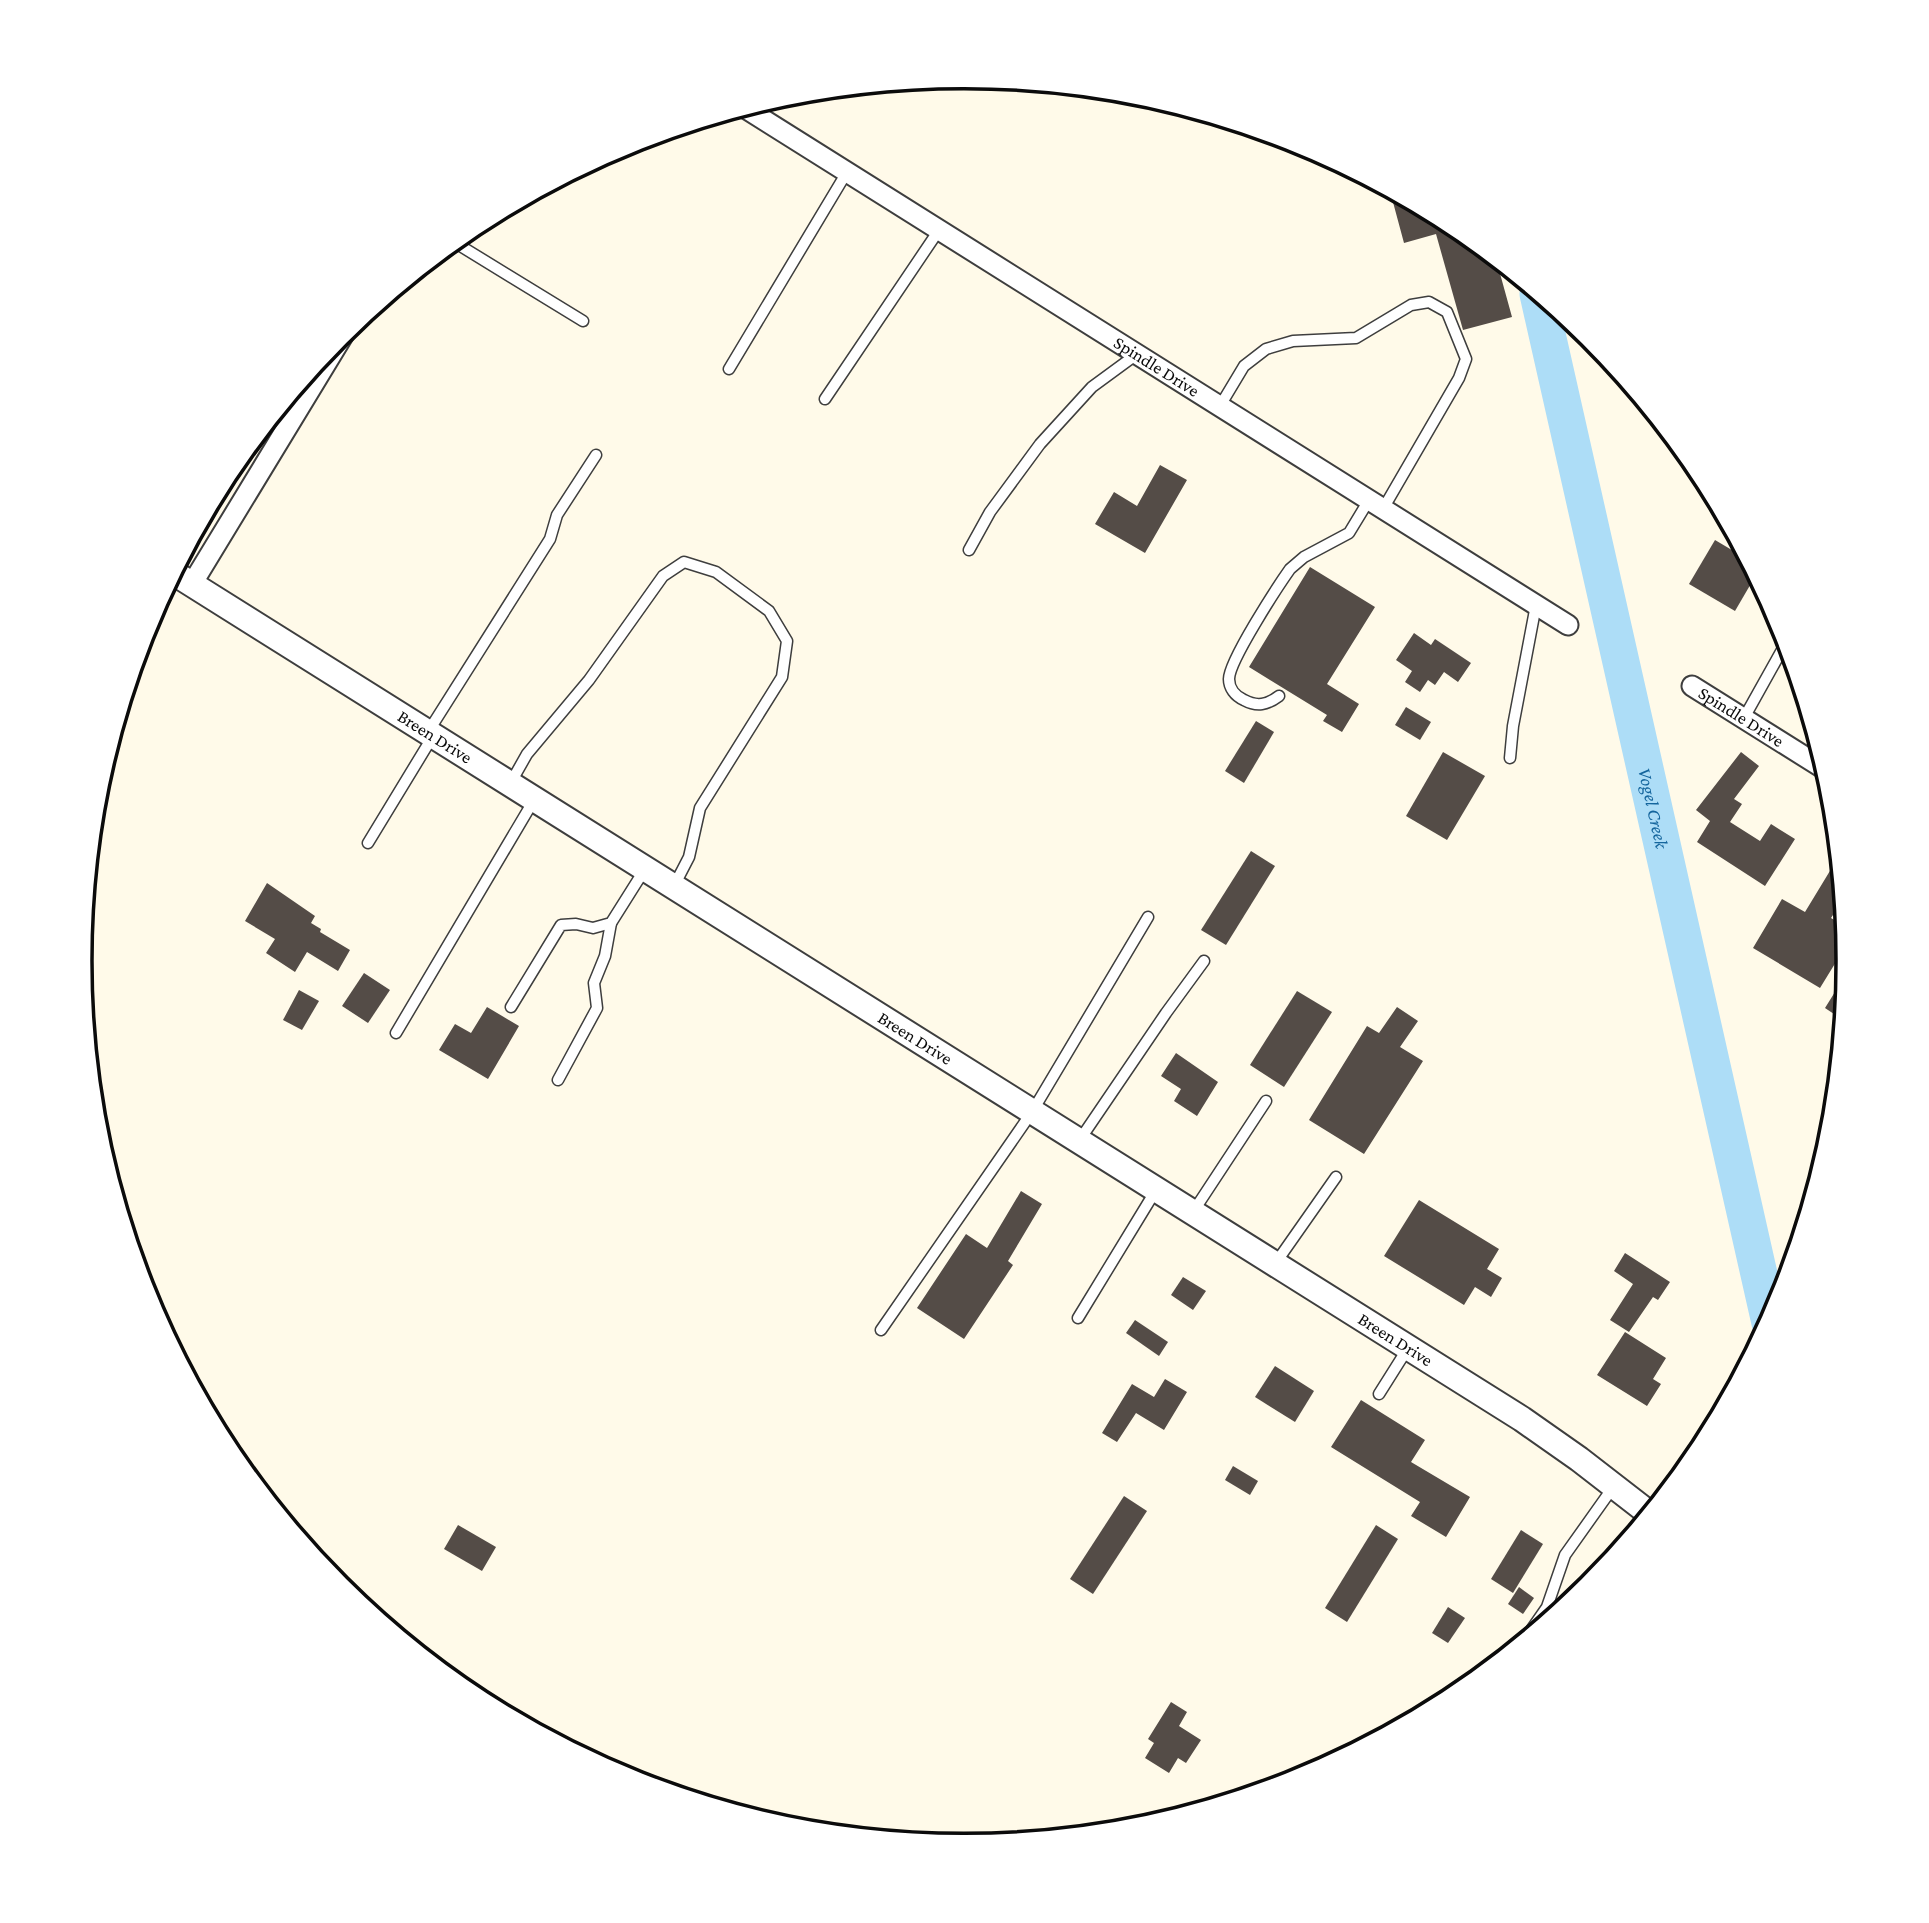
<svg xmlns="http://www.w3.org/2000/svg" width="1929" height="1923" font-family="'Crimson Pro',serif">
	<rect width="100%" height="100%" fill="#fffae9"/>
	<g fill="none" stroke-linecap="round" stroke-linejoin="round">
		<!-- river -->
		<path stroke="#adddf7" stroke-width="37" id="s1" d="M 1538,294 L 1770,1323"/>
	</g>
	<!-- building -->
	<g fill="#544c47">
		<polygon points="1390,191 1456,226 1496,259 1512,317 1463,330 1436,234 1404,243"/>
		<polygon points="1160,465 1187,480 1145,553 1095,524 1114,492 1137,506"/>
		<polygon points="1715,540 1747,559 1756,575 1735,611 1689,584"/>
		<polygon points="1310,567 1375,607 1327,684 1359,704 1342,732 1323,721 1327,715 1249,667"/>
		<polygon points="1414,633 1431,645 1435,639 1471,663 1458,682 1444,672 1435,685 1428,680 1420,692 1405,682 1412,671 1396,660"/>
		<polygon points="1406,707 1431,722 1420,740 1395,725"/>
		<polygon points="1256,721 1274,732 1244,783 1225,771"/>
		<polygon points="1443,752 1485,776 1447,840 1406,816"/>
		<polygon points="1741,752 1759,766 1734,799 1742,804 1730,822 1760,841 1771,824 1795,839 1765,886 1697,842 1710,821 1696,810"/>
		<polygon points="1251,851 1275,866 1226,945 1201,930"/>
		<polygon points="1839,856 1843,900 1831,918 1846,927 1847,944 1820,988 1753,948 1782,899 1805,912"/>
		<polygon points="267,883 315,916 311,923 321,929 320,932 350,950 338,971 307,952 295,972 266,953 275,939 245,921"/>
		<polygon points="1848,971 1847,979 1843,1020 1825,1008"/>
		<polygon points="364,973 390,990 368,1023 342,1006"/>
		<polygon points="299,990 319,1001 302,1030 283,1020"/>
		<polygon points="1297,991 1332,1012 1284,1087 1250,1065"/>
		<polygon points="487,1007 519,1026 488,1079 439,1050 455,1024 471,1033"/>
		<polygon points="1397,1007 1418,1021 1400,1047 1423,1061 1364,1154 1309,1120 1367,1026 1379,1033"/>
		<polygon points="1176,1053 1218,1082 1197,1116 1174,1101 1181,1089 1161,1076"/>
		<polygon points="1021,1191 1042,1204 1008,1261 1013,1265 964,1339 917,1308 966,1234 987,1248"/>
		<polygon points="1419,1200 1499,1249 1487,1269 1502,1278 1491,1297 1475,1287 1464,1305 1384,1256"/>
		<polygon points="1625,1253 1670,1282 1658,1300 1653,1297 1629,1332 1610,1320 1633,1284 1614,1271"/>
		<polygon points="1183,1277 1206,1291 1193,1310 1171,1295"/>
		<polygon points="1135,1320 1168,1342 1159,1356 1126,1333"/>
		<polygon points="1625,1332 1666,1358 1653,1379 1661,1384 1647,1406 1597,1375"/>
		<polygon points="1275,1366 1314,1391 1295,1422 1255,1397"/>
		<polygon points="1165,1379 1187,1392 1164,1430 1136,1413 1117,1442 1102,1433 1132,1384 1154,1397"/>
		<polygon points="1361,1400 1425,1440 1411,1462 1470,1497 1446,1537 1411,1516 1420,1502 1331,1447"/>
		<polygon points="1233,1466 1258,1481 1250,1495 1225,1480"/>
		<polygon points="1124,1496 1147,1511 1093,1594 1070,1579"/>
		<polygon points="458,1525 496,1547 482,1571 444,1549"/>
		<polygon points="1376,1525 1398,1539 1347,1622 1325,1608"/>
		<polygon points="1521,1530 1543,1544 1513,1593 1491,1579"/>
		<polygon points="1519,1587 1534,1598 1523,1614 1508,1604"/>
		<polygon points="1448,1607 1465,1618 1448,1643 1432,1633"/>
		<polygon points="1171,1702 1187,1712 1179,1726 1201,1740 1186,1763 1178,1758 1169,1773 1145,1758 1154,1743 1148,1739"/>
	</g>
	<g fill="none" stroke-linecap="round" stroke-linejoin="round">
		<!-- service casing -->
		<g stroke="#3e3e3e" stroke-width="13">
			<g id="service">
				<polyline points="454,242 583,321"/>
				<polyline points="729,369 847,172"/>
				<polyline points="825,399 939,230"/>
				<polyline points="1220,406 1244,366 1266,349 1293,341 1356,338 1411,305 1429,302 1447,312 1466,359 1459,378 1383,509"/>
				<polyline points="969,550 990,512 1040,444 1092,387 1137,354"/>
				<path d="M 1279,696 C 1267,705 1257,707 1244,700 C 1235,696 1229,688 1229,679 C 1229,661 1278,586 1290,569 L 1304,557 L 1349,533 L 1369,500"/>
				<polyline points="1744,718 1787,641"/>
				<polyline points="428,732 550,539 557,515 596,455"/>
				<polyline points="1510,758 1513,726 1536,605"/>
				<polyline points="510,784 527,754 589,680 663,576 684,562 716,572 769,611 787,641 782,677 700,808 689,857 674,886"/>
				<polyline points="368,843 433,736"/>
				<polyline points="511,1007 561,925 576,924 593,928 611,923 645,869"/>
				<polyline points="396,1033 534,800"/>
				<polyline points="558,1080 597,1008 594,983 605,956 611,923"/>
				<polyline points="1079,1141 1166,1013 1204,961"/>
				<polyline points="1193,1212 1266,1101"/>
				<polyline points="1275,1264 1336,1177"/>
				<polyline points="1078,1318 1156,1190"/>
				<polyline points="881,1330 1032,1112 1148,917"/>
				<polyline points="1379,1394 1408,1348"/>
				<polyline points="1522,1643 1547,1607 1565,1555 1614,1486"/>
			</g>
		</g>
		<!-- minor casing -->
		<g stroke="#3e3e3e" stroke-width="23">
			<g id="minor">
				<path id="s2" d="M 745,108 L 1568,625"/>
				<polyline points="192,584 347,329"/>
				<path id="s3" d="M 1692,686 L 1826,770"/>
			</g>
		</g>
		<!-- tertiary casing -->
		<g stroke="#3e3e3e" stroke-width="28">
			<g id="tertiary">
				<path id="s4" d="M 174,573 L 1522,1419 L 1579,1459 L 1650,1514"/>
			</g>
		</g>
		<!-- service -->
		<use href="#service" stroke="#fff" stroke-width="10"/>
		<!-- minor -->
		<use href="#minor" stroke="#fff" stroke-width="19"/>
		<!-- tertiary -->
		<use href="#tertiary" stroke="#fff" stroke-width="24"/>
	</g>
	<g text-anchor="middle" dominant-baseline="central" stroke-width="7" stroke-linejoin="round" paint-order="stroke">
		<!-- street labels -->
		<g font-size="18" fill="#0b0b0b" stroke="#fff">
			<text stroke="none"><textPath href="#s2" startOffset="486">Spindle Drive</textPath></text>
			<text stroke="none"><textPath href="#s3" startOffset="58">Spindle Drive</textPath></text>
			<text stroke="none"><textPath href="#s4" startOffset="308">Breen Drive</textPath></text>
			<text stroke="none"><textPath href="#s4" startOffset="875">Breen Drive</textPath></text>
			<text stroke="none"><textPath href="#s4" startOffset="1442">Breen Drive</textPath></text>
		</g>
		<!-- water labels -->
		<g font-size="19" font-style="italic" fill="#14659d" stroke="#fff">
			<text stroke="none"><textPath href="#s1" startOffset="527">Vogel Creek</textPath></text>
		</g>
	</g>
	<!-- crop -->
	<path d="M0 0H1929V1923H0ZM92 961a872 872 0 1 1 1744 0a872 872 0 1 1-1744 0Z" fill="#fff" fill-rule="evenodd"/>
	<path fill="none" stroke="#0b0b0b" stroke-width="3.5" d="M92 961a872 872 0 1 1 1744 0a872 872 0 1 1-1744 0Z"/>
</svg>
